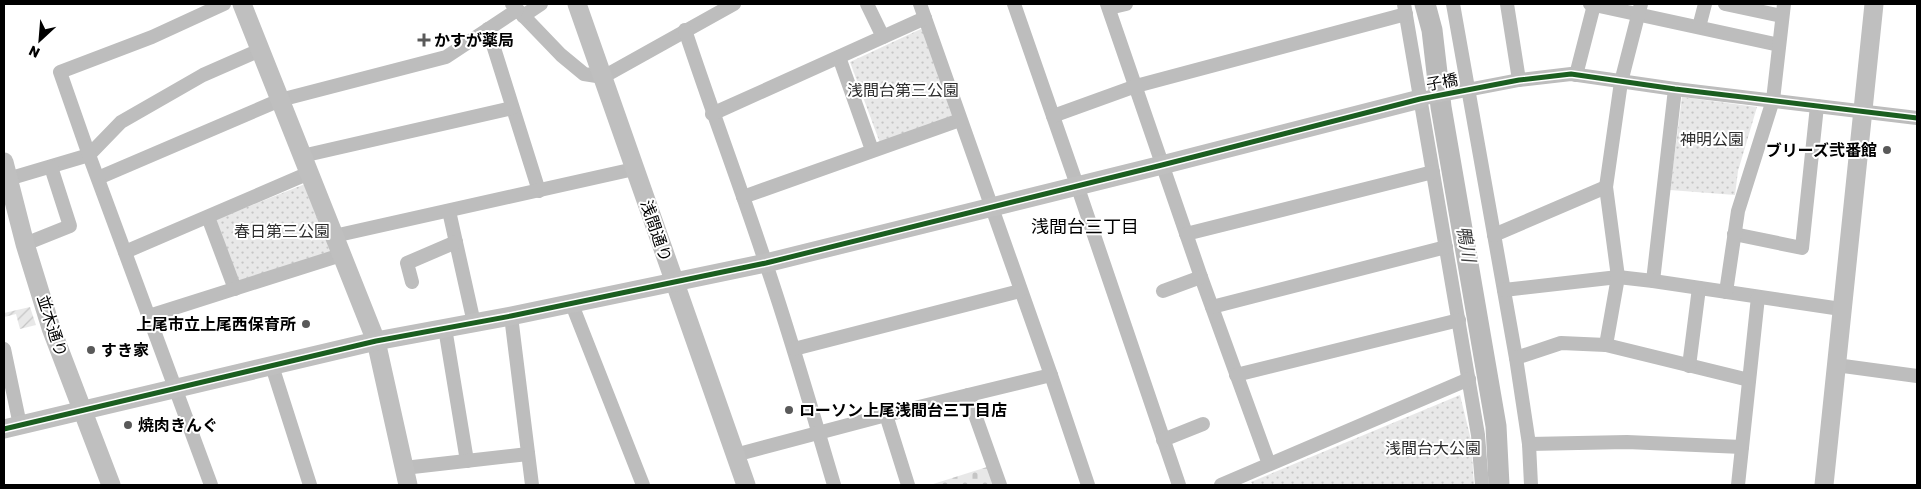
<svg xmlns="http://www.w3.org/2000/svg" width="1921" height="489" font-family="Rubik,'Noto Sans JP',sans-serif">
	<defs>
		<pattern id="cemetery-stones" width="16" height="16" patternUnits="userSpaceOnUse" patternTransform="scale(1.25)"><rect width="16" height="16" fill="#e8e8e8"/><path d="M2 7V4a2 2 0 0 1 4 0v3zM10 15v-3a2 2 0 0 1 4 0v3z" fill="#c5c5c5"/></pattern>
		<pattern id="park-dots" width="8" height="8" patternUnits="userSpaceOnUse" patternTransform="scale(1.25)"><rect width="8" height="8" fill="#e8e8e8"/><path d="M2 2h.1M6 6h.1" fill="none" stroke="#c5c5c5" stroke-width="1.8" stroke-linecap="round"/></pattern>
		<pattern id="garden-furrows" width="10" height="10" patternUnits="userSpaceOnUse" patternTransform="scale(1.25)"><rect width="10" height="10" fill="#e8e8e8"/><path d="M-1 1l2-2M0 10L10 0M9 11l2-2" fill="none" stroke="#c5c5c5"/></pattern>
	</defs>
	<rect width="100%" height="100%" fill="#fff"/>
	<!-- cemetery -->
	<polygon fill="url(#cemetery-stones)" points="987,467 994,485 930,485"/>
	<!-- park -->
	<g fill="url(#park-dots)">
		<polygon points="923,28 955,118 880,143 850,62"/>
		<polygon points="1682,97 1757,107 1738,171 1735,195 1670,190"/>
		<polygon points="305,184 332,253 239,281 214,220"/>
		<polygon points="1460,395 1471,440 1474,485 1253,485 1251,482"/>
	</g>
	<!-- garden -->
	<polygon fill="url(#garden-furrows)" points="30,307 36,325 20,329 16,314 4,317 4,313"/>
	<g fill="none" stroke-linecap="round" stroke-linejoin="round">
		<!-- river -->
		<polyline stroke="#bababa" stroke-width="21" points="1425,4 1432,30 1441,107 1496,426 1499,485"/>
		<!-- street -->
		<g stroke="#bdbdbd" stroke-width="14">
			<polyline points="512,4 561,55 584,74 603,77 734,4"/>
			<polyline points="867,4 883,37"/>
			<polyline points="920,4 1051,375 1088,485"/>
			<polyline points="1014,4 1077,185 1179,485"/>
			<polyline points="1107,4 1201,277 1269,464"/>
			<polyline points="1404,4 1478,435 1482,485"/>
			<polyline points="1453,4 1516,358 1529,444 1531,485"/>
			<polyline points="1507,4 1519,80"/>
			<polyline points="1590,4 1779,45"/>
			<polyline points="1725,4 1782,16"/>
			<polyline points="1109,8 1126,4"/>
			<polyline points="523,16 541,4"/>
			<polyline points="1699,27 1705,4"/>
			<polyline points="488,29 539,191"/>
			<path d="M 685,30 C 711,109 740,185 766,264 C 791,337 812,411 834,485"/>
			<polyline points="839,57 872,150"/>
			<polyline points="1576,75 1594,5"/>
			<polyline points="1420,99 1519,80 1571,74 1675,89 1917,118"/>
			<polyline points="712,114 925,18"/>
			<polyline points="1053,116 1136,86 1406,14"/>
			<polyline points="302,156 512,108"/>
			<polyline points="98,178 280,100 446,57 517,10"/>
			<polyline points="8,179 89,155 121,122 203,75 260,50"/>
			<polyline points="743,197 960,120"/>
			<polyline points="449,211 474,323"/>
			<polyline points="208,217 235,289"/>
			<polyline points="1186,234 1433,172"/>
			<polyline points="1734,234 1802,248 1817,106"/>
			<polyline points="1494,235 1606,187"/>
			<polyline points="334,236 634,169"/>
			<polyline points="25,244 70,226 51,167"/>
			<polyline points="125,252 309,173"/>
			<polyline points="1653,281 1675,89"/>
			<polyline points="412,282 407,263 456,242"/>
			<polyline points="1504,290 1618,277 1653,281 1841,309"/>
			<polyline points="1163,291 1201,277"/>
			<polyline points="1726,292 1738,211 1773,100 1784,4"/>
			<polyline points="571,302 643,485"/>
			<polyline points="1212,307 1446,247"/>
			<polyline points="149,316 341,255"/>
			<polyline points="511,316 532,485"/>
			<polyline points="445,328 467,461"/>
			<polyline points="1606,345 1618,277 1606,187 1621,82 1641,4"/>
			<polyline points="4,349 20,425"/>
			<polyline points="794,349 1020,291"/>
			<polyline points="1516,358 1561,343 1606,345 1749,380"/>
			<polyline points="1836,365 1917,376"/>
			<polyline points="272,366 310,485"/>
			<polyline points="1689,366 1699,288"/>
			<polyline points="1236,375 1459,320"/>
			<polyline points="968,395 1000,485"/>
			<polyline points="886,415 908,485"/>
			<polyline points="1163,440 1203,424"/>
			<polyline points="1529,444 1627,442 1742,447"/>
			<polyline points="735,455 886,415 1051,375"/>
			<polyline points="404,468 528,454"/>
			<polyline points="211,485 89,155 60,72 152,37 224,4"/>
			<polyline points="1221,485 1469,379"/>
			<polyline points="1738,485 1758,297"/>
		</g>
		<!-- secondary -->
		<g stroke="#bfbfbf" stroke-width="19">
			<polyline points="242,4 376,341 408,485"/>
			<polyline points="577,4 746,485"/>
			<polyline points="4,162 25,244 51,328 111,485"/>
			<polyline points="4,429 376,341 511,316 766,263 1162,165 1420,99"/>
			<polyline points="1824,485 1874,4"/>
		</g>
		<!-- cycleway casing -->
		<g stroke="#fff" stroke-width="8">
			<polyline id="cycleway" points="4,429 376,341 511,316 766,263 1162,165 1420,99 1519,80 1571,74 1675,89 1917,118"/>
		</g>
		<!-- cycleway -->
		<use href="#cycleway" stroke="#1b5e20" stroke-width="5"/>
	</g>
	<!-- markers -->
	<g fill="#595959" stroke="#fff" stroke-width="2">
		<path d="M421.5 32.5h5v5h5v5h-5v5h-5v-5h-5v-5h5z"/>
		<circle cx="1887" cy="150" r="5"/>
		<circle cx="306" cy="324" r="5"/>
		<circle cx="91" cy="350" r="5"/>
		<circle cx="789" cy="410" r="5"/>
		<circle cx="128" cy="425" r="5"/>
	</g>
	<g text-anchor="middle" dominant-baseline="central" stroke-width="4" stroke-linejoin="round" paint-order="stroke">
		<!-- poi labels -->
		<g font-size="16" font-weight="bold" fill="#000" stroke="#fff" text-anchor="start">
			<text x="434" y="40">かすが薬局</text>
			<text x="1877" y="150" text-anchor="end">ブリーズ弐番館</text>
			<text x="296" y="324" text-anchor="end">上尾市立上尾西保育所</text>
			<text x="101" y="350">すき家</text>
			<text x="799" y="410">ローソン上尾浅間台三丁目店</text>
			<text x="138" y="425">焼肉きんぐ</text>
		</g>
		<!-- street labels -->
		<g font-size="16" fill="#000" stroke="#fff">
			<text transform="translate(1442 82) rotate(-10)">子橋</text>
			<text transform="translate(656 231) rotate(71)">浅間通り</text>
			<text transform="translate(52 326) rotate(72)">並木通り</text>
		</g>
		<!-- park labels -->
		<g font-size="16" fill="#2d2d2d" stroke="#fff">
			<text x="903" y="90">浅間台第三公園</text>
			<text x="1712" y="139">神明公園</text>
			<text x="282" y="231">春日第三公園</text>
			<text x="1433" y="448">浅間台大公園</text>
		</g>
		<!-- neighbourhood labels -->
		<g font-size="18" fill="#000" stroke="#fff">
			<text x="1085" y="227">浅間台三丁目</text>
		</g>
		<!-- water labels -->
		<g font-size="18" font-style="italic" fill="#3e3e3e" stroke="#fff">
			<text transform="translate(1466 244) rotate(80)">鴨川</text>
		</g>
	</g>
	<!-- border -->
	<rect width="1921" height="489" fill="none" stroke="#000000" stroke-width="10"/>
	<!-- north arrow -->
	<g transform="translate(40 40) rotate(206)" stroke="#ffffff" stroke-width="4" paint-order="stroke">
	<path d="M0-4L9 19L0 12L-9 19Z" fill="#000000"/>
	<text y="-8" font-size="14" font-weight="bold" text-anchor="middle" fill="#000000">N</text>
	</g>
</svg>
